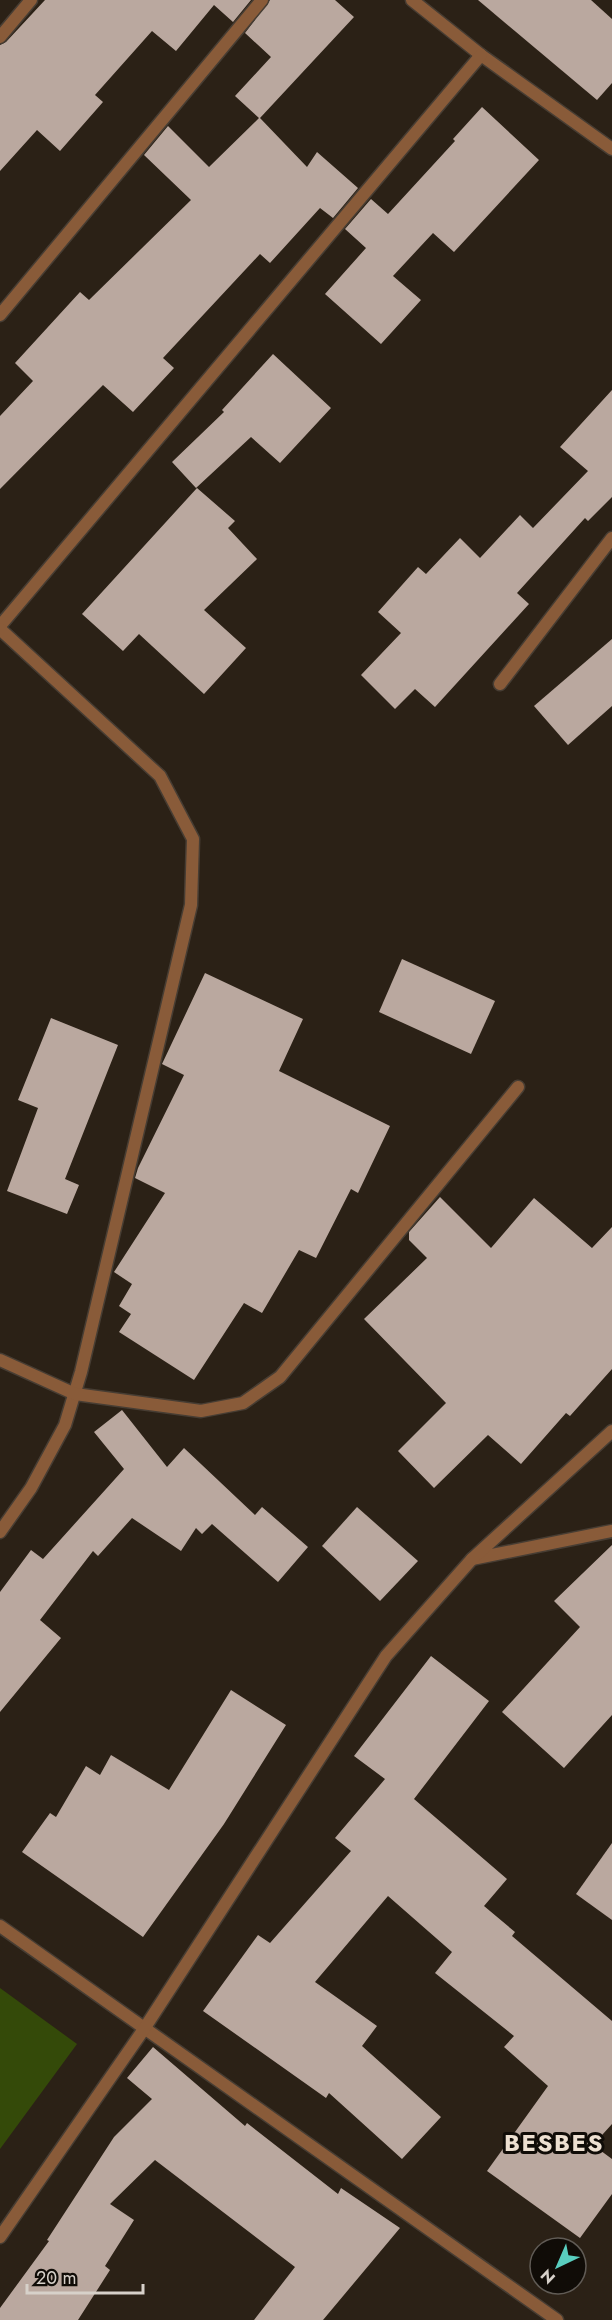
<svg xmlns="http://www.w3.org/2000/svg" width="612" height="2320" font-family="Jost,sans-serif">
	<rect width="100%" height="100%" fill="#2b2116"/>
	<!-- green -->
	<polygon fill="#344a09" points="0,1988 77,2044 0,2149"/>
	<!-- building -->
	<g fill="#baa89f">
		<polygon points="45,0 251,0 233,22 214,5 176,51 152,31 95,95 103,102 60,151 37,130 0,171 0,45 6,42"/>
		<polygon points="270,0 335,0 354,17 260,118 307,167 317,152 358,188 333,218 320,208 270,263 260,254 163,358 174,368 133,412 103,385 0,489 0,416 33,381 15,363 80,292 89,300 191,200 144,155 168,126 209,167 259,118 235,96 271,57 245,33"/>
		<polygon points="478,0 591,0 612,19 612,83 597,100"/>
		<polygon points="482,107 539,160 454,252 433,233 393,276 421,300 381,344 325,294 366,248 345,229 371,199 388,214 455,141 453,139"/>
		<polygon points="273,354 331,408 280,463 251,437 196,488 172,462 224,412 222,410"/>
		<polygon points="612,390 612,497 588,521 585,518 517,593 529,604 435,707 415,689 395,709 361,675 401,633 378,612 418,567 426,574 460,538 480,558 520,515 533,528 588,471 560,447"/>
		<polygon points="197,488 235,521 228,528 257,559 204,610 246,648 204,694 139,634 123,651 82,614"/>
		<polygon points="612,639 612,706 568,745 534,706"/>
		<polygon points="402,959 495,1001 471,1054 379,1012"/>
		<polygon points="205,973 303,1019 279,1071 390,1126 358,1193 351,1189 316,1258 299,1250 262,1313 244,1303 194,1380 119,1332 131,1314 119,1306 132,1284 114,1272 165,1193 135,1178 138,1168 184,1075 162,1064"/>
		<polygon points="51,1018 118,1045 65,1179 79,1185 67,1214 7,1191 38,1108 18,1100"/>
		<polygon points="440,1197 491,1248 534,1198 592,1248 612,1227 612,1369 570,1416 566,1413 521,1464 488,1435 434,1488 398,1451 446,1403 364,1319 427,1258 409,1240 409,1232"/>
		<polygon points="122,1410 167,1467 184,1448 255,1515 262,1507 308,1547 278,1582 212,1524 202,1534 196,1528 181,1551 132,1518 98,1556 93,1551 40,1620 61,1638 0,1712 0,1592 31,1550 43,1559 124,1469 94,1432"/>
		<polygon points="357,1507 418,1561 380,1601 322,1546"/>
		<polygon points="612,1545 612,1715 564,1768 502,1712 580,1627 554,1601"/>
		<polygon points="431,1656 489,1701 414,1799 507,1879 484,1906 515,1932 512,1936 612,2021 612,2124 593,2145 612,2159 612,2194 580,2238 487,2171 548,2086 504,2047 514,2036 435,1973 452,1952 388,1896 315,1982 377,2026 362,2046 441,2117 402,2159 329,2093 326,2098 203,2011 258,1935 270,1943 351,1851 335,1838 385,1779 354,1756"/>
		<polygon points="231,1690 286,1725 224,1824 143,1937 22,1852 50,1813 56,1817 86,1766 100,1775 111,1755 169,1790"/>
		<polygon points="612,1843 612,1920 576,1894"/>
		<polygon points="153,2047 245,2126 247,2123 338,2194 341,2188 400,2228 323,2320 254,2320 295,2267 155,2160 110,2204 134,2220 105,2266 110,2270 78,2320 0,2320 0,2308 49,2241 47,2240 114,2137 152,2099 127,2078"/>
	</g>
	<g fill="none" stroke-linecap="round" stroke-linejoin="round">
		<!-- minor casing -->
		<g stroke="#473d33" stroke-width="15">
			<g id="minor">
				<polyline points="412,0 481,55 612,149"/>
				<polyline points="0,37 31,0"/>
				<polyline points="0,315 262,0"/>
				<polyline points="0,626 481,55"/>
				<polyline points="0,629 160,776 193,839 191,905 81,1372 65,1425 31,1488 0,1532"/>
				<polyline points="500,684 612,538"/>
				<polyline points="0,1360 75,1394 201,1411 243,1403 280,1377 518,1087"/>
				<polyline points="472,1559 612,1531"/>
				<polyline points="0,1926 557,2320"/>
			</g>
		</g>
		<!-- tertiary casing -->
		<g stroke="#473d33" stroke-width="15">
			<polyline id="tertiary" points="0,2237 144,2029 386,1656 472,1559 612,1431"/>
		</g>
		<!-- minor -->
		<use href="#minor" stroke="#895b39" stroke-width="12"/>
		<!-- tertiary -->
		<use href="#tertiary" stroke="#895b39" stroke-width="12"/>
	</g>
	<g text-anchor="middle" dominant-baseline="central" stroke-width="6" stroke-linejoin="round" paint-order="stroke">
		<!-- district labels -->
		<g font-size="24" font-weight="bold" letter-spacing="1.5" fill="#ede0d1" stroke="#100c07">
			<text x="554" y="2142">BESBES</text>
		</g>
	</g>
	<!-- north arrow -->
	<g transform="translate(558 2266) rotate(224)"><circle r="28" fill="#100c07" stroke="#605b55" stroke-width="1.5"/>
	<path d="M0-4.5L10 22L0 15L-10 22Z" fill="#59cebf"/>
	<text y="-9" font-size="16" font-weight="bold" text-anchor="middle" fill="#d7d1ca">N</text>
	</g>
	<!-- scale -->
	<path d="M27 2284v9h116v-9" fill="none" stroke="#d7d1ca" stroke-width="3"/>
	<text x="36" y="2284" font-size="18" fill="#d7d1ca" stroke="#100c07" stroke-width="4.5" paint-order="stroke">20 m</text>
</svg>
